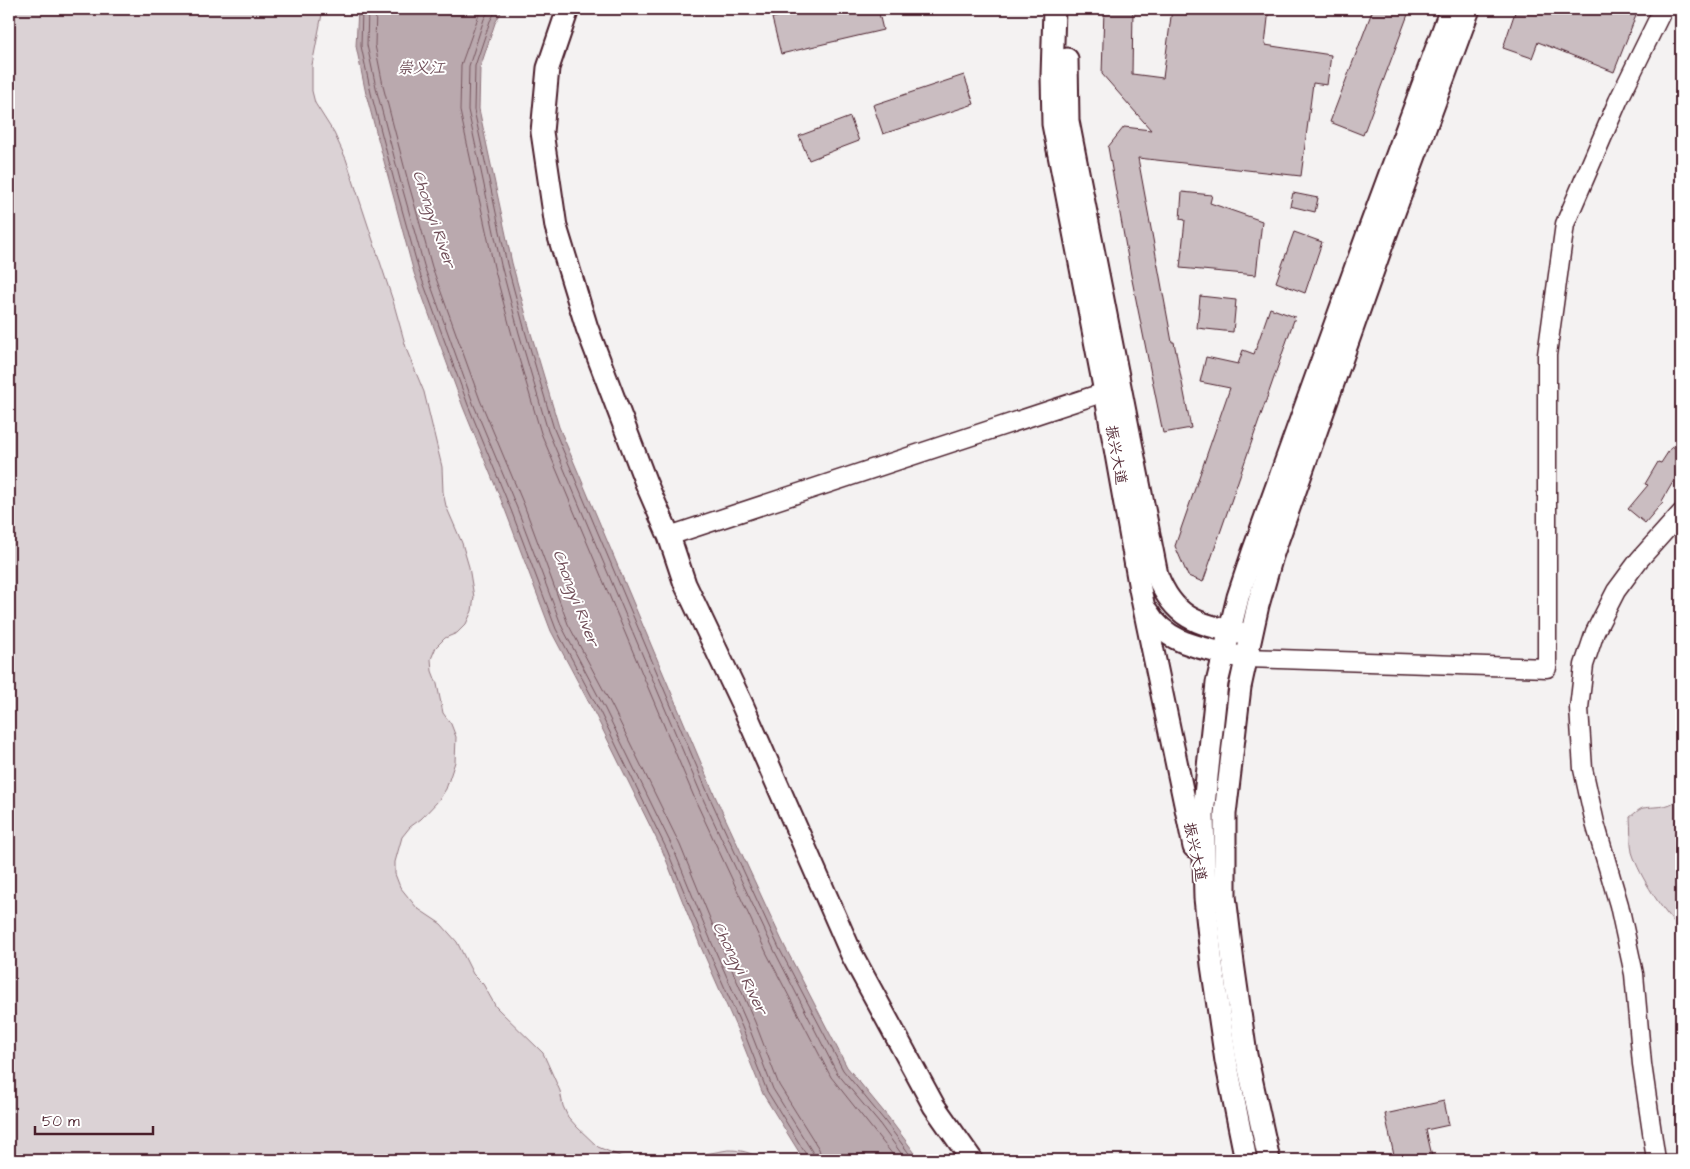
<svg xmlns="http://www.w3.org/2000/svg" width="1690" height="1169" font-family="'Architects Daughter','LXGW WenKai TC',sans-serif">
	<rect width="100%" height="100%" fill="#f4f2f2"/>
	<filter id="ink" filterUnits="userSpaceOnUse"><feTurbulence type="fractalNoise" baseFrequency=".02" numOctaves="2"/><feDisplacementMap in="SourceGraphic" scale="10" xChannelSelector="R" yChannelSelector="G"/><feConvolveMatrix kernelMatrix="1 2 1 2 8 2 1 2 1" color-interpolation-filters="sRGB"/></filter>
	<g filter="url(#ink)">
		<!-- green -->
		<g fill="#dbd2d5" stroke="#927880">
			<polygon points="9,9 323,9 312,65 312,91 315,103 334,133 346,159 393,301 407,351 424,392 442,467 443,492 446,506 462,543 469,567 474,597 472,611 466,624 457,633 445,638 436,647 431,659 432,671 437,684 443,713 451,724 456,737 455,762 446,789 439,800 421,819 410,827 402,837 395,862 395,874 400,887 417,908 441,924 457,942 473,974 483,984 496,1007 543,1053 560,1091 563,1106 568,1117 577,1127 598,1147 622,1157 639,1160 9,1160"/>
			<path d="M 1681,792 L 1681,931 C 1663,911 1640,878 1632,852 C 1630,842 1631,828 1630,817 C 1634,814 1639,809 1643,808 C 1657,806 1676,809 1681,792 Z"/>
			<path d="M 728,1150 C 741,1150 751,1152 761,1160 L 670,1160 Z"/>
		</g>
		<!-- water -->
		<polygon fill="#baa9ae" stroke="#8d727a" points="358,9 503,9 495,23 480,68 479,109 512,263 530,330 559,427 715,796 784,945 847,1067 888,1117 920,1160 804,1160 763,1094 737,1029 700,945 663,852 595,714 551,631 506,512 463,407 414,273 366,94 356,46"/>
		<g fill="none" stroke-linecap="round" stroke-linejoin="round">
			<!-- shore -->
			<g stroke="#77565f" stroke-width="1">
				<polyline points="362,9 361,46 371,93 396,188 419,271 468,405 511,510 556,629 600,712 667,850 705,943 742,1027 767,1091 807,1156 808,1160"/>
				<polyline points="368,9 367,45 377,92 402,187 425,269 473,403 517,508 562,627 605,709 673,848 711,941 748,1025 773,1089 813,1153 814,1160"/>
				<polyline points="376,9 375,45 384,90 409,185 432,267 480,400 524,505 568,624 612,706 680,845 718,938 755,1022 779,1085 819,1149 822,1160"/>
				<polyline points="481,9 461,65 460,111 494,267 512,335 541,433 697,804 767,954 831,1077 897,1160"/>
				<polyline points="490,9 484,19 469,66 468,110 501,265 519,333 548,431 704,801 774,950 837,1073 879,1123 906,1160"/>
				<polyline points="497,9 490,21 475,66 474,110 507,264 525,331 554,429 710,798 779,948 843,1070 884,1120 914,1160"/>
			</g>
		</g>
		<!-- building -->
		<g fill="#cabdc1" stroke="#4a1f2b">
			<polygon points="812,9 878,9 883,30 781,54 772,18"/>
			<polygon points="1104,9 1133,9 1132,74 1163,78 1172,9 1269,9 1265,45 1331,55 1327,85 1313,83 1301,176 1138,158 1172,342 1174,342 1191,428 1163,433 1131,275 1108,147 1124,127 1151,130 1102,74"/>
			<polygon points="1373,9 1410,9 1363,135 1330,122"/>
			<polygon points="1516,9 1627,9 1637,13 1614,72 1538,42 1532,58 1503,48"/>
			<polygon points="964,75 974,104 883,134 873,105"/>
			<polygon points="850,117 859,141 809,160 799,136"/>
			<polygon points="1182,192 1212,195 1210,203 1262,221 1256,275 1180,268 1185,220 1180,219"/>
			<polygon points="1293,193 1318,198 1315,212 1290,206"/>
			<polygon points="1294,232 1322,242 1305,293 1276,282"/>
			<polygon points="1200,296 1236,300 1233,332 1197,328"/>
			<polygon points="1270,308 1295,317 1203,582 1188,576 1175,546 1230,388 1200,382 1206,357 1238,364 1243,350 1254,354"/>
			<polygon points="1672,446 1681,452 1681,468 1662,501 1663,502 1645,523 1628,509 1648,485 1645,484 1658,462 1661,463"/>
			<polygon points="1444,1101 1449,1125 1426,1130 1433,1160 1395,1160 1385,1114"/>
		</g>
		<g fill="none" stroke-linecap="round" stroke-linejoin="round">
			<!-- minor casing -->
			<g stroke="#4a1f2b" stroke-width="21">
				<g id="minor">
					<polyline points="669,536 1105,392 1116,390"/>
					<polyline points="1246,658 1547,668 1547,355 1565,224 1618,101 1663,9"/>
					<polyline points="1656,1160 1642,1064 1634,974 1619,905 1595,823 1583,769 1579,708 1584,665 1595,632 1616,591 1639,560 1681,513"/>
				</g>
			</g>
			<!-- major casing -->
			<g stroke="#4a1f2b" stroke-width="25">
				<g id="major">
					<polyline points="568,9 548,68 542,132 556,227 587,328 646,483 669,536 685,584 742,704 852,955 934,1106 972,1160"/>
					<polyline points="1054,9 1052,76 1053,124 1105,392 1140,589 1194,847"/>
					<path d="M 1067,59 L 1068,121 L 1157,575 C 1175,621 1200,624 1244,634"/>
					<path d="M 1147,611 C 1166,644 1202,648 1236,656"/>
					<polyline points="1246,1160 1226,1061 1212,965 1205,898 1203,814 1217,683 1238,597 1253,552 1368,233 1451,9"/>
					<polyline points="1269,1160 1246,1055 1233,963 1225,896 1225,814 1240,687 1258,605 1272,556 1382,245 1469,9"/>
				</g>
			</g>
			<!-- minor -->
			<use href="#minor" stroke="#fff" stroke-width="18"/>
			<!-- major -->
			<use href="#major" stroke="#fff" stroke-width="21"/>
		</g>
	</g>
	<g text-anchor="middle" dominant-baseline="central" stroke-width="4" stroke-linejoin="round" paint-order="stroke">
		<!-- street labels -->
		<g font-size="15" fill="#4a1f2b" stroke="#fff">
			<text transform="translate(1116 455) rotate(80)">振兴大道</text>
			<text transform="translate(1195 852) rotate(78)">振兴大道</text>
		</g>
		<!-- water labels -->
		<g font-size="16" font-style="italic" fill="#714f59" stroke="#fff">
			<text x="421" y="68">崇义江</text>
			<text transform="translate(434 219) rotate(71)">Chongyi River</text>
			<text transform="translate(576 598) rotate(69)">Chongyi River</text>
			<text transform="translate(740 968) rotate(63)">Chongyi River</text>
		</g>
	</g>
	<!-- margin -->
	<rect width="1690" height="1169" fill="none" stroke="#fff" stroke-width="30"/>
	<rect x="15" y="15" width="1660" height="1139" fill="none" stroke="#4a1f2b" stroke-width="2" filter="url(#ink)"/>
	<!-- scale -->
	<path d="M35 1126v8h118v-8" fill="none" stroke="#4a1f2b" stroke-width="2.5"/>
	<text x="42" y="1126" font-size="15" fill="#4a1f2b" stroke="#ffffff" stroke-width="4" paint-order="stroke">50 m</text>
</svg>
